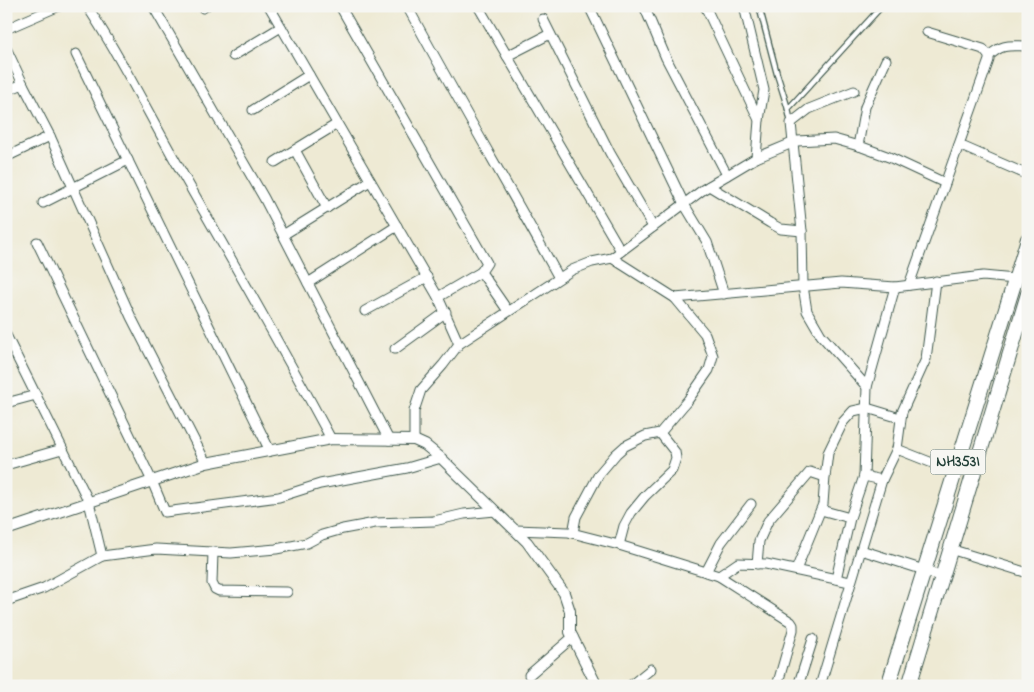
<svg xmlns="http://www.w3.org/2000/svg" width="1034" height="692" font-family="'Indie Flower',sans-serif">
	<rect width="100%" height="100%" fill="#f6f6f2"/>
	<filter id="ink" filterUnits="userSpaceOnUse"><feTurbulence type="fractalNoise" baseFrequency=".02" numOctaves="2"/><feDisplacementMap in="SourceGraphic" scale="10" xChannelSelector="R" yChannelSelector="G"/><feConvolveMatrix kernelMatrix="1 2 1 2 8 2 1 2 1" color-interpolation-filters="sRGB"/></filter>
	<filter id="wash" filterUnits="userSpaceOnUse"><feTurbulence type="fractalNoise" baseFrequency=".0096" numOctaves="4" result="noise"/><feDisplacementMap in="SourceGraphic" scale="20" xChannelSelector="R" yChannelSelector="G"/><feGaussianBlur stdDeviation="1.12" result="paint"/><feColorMatrix in="noise" values="0 0 0 0 0 0 0 0 0 0 0 0 0 0 0 0 0 1.4 0 .05"/><feComposite in="paint" operator="in"/></filter>
	<g filter="url(#wash)">
		<rect width="100%" height="100%" fill="#eeead4"/>
	</g>
	<g filter="url(#ink)">
		<g fill="none" stroke-linecap="round" stroke-linejoin="round">
			<!-- service casing -->
			<g stroke="#3e574c" stroke-width="7">
				<g id="service">
					<polyline points="759,6 777,74 788,109 791,123"/>
					<polyline points="788,109 882,6"/>
				</g>
			</g>
			<!-- minor casing -->
			<g stroke="#3e574c" stroke-width="11">
				<g id="minor">
					<path d="M 87,6 C 119,54 144,105 172,155 C 225,249 280,343 331,439"/>
					<polyline points="153,6 264,198 389,440"/>
					<polyline points="269,6 438,297 459,344"/>
					<polyline points="340,6 487,263 481,272 508,311"/>
					<path d="M 407,6 C 456,97 509,187 559,278"/>
					<polyline points="478,6 621,251"/>
					<polyline points="589,6 684,204 707,242 724,294"/>
					<polyline points="644,6 666,58 727,175"/>
					<polyline points="705,6 759,120 756,158"/>
					<polyline points="744,6 764,90 759,120"/>
					<polyline points="203,8 206,6"/>
					<polyline points="543,19 610,153 653,227"/>
					<polyline points="6,29 59,6"/>
					<polyline points="6,48 23,84"/>
					<polyline points="76,54 270,451"/>
					<polyline points="233,56 281,27"/>
					<polyline points="507,56 550,34"/>
					<path d="M 989,56 C 1003,43 1010,46 1028,46"/>
					<polyline points="6,91 23,84 50,136 131,317 206,463"/>
					<polyline points="854,91 809,109 791,123 802,231 803,286 807,311 821,335 867,387"/>
					<polyline points="253,110 309,75"/>
					<polyline points="959,145 1028,175"/>
					<polyline points="858,146 865,107 886,60"/>
					<polyline points="295,150 327,208"/>
					<polyline points="6,157 50,136"/>
					<polyline points="275,162 337,124"/>
					<polyline points="709,186 770,223 781,229 802,231"/>
					<polyline points="43,203 128,160"/>
					<polyline points="283,235 370,181"/>
					<polyline points="37,242 152,481 165,512 279,497 320,484 407,468 441,458"/>
					<polyline points="612,258 675,298 841,283 895,287 983,276 1015,279"/>
					<polyline points="308,283 397,226"/>
					<polyline points="909,285 989,60 989,56 983,49 927,32"/>
					<polyline points="438,297 481,272"/>
					<polyline points="365,311 427,277"/>
					<polyline points="6,335 89,502 102,556 156,549 231,553 276,549 307,543 322,535 343,529 375,523 434,521 464,514 495,511"/>
					<polyline points="395,349 446,312"/>
					<polyline points="6,403 36,395"/>
					<polyline points="414,440 414,411 421,390 443,365 459,344 572,270 592,262 612,258 704,189 756,158 797,141 834,139 862,147 889,157 945,183"/>
					<polyline points="897,449 902,412 926,359 936,281"/>
					<polyline points="6,465 62,449"/>
					<polyline points="882,480 864,476 867,387 895,287"/>
					<polyline points="821,510 850,518"/>
					<polyline points="516,530 568,532 619,545 719,576 738,563 766,564 850,582"/>
					<polyline points="573,533 576,517 599,474 616,454 625,446 645,436 660,433 688,400 709,370 713,356 705,334 675,298"/>
					<polyline points="619,545 624,526 631,513 645,496 672,470 676,458 675,452 660,433"/>
					<polyline points="950,549 1028,573"/>
					<polyline points="861,550 924,570 941,577"/>
					<polyline points="213,552 212,583 215,589 219,591 287,592"/>
					<polyline points="757,564 759,541 768,521 810,472 825,477 828,453 843,422 853,411 867,408 900,418"/>
					<polyline points="796,570 823,504 825,477"/>
					<polyline points="706,572 721,543 751,504"/>
					<polyline points="719,576 791,622 793,625 793,630 777,686"/>
					<polyline points="836,579 850,518 864,476"/>
					<polyline points="6,601 44,588 102,556"/>
					<polyline points="529,675 573,637"/>
					<polyline points="630,686 651,669"/>
					<polyline points="795,686 799,683 813,639"/>
					<polyline points="820,686 882,480 897,449 955,472"/>
				</g>
			</g>
			<!-- tertiary casing -->
			<g stroke="#3e574c" stroke-width="12">
				<polyline id="tertiary" points="6,530 206,463 331,439 414,440 425,445 441,458 527,542 564,593 570,611 570,632 597,686"/>
			</g>
			<!-- trunk casing -->
			<g stroke="#3e574c" stroke-width="16">
				<g id="trunk">
					<polyline points="888,686 1028,239"/>
					<polyline points="909,686 1028,294"/>
				</g>
			</g>
			<!-- service -->
			<use href="#service" stroke="#fff" stroke-width="4.5"/>
			<!-- minor -->
			<use href="#minor" stroke="#fff" stroke-width="9"/>
			<!-- tertiary -->
			<use href="#tertiary" stroke="#fff" stroke-width="10"/>
			<!-- trunk -->
			<use href="#trunk" stroke="#fff" stroke-width="14"/>
		</g>
	</g>
	<g text-anchor="middle" dominant-baseline="central" stroke-width="4.5" stroke-linejoin="round" paint-order="stroke">
		<!-- shield labels -->
		<rect fill="#f6f6f2" stroke="#60746d" stroke-width="1" x="930.5" y="449.5" width="55" height="25" rx="4"/>
		<g font-size="15" font-weight="bold" fill="#1f3d34">
			<text x="958" y="462">NH353I</text>
		</g>
	</g>
	<!-- margin -->
	<rect width="1034" height="692" fill="none" stroke="#f6f6f2" stroke-width="25"/>
</svg>
